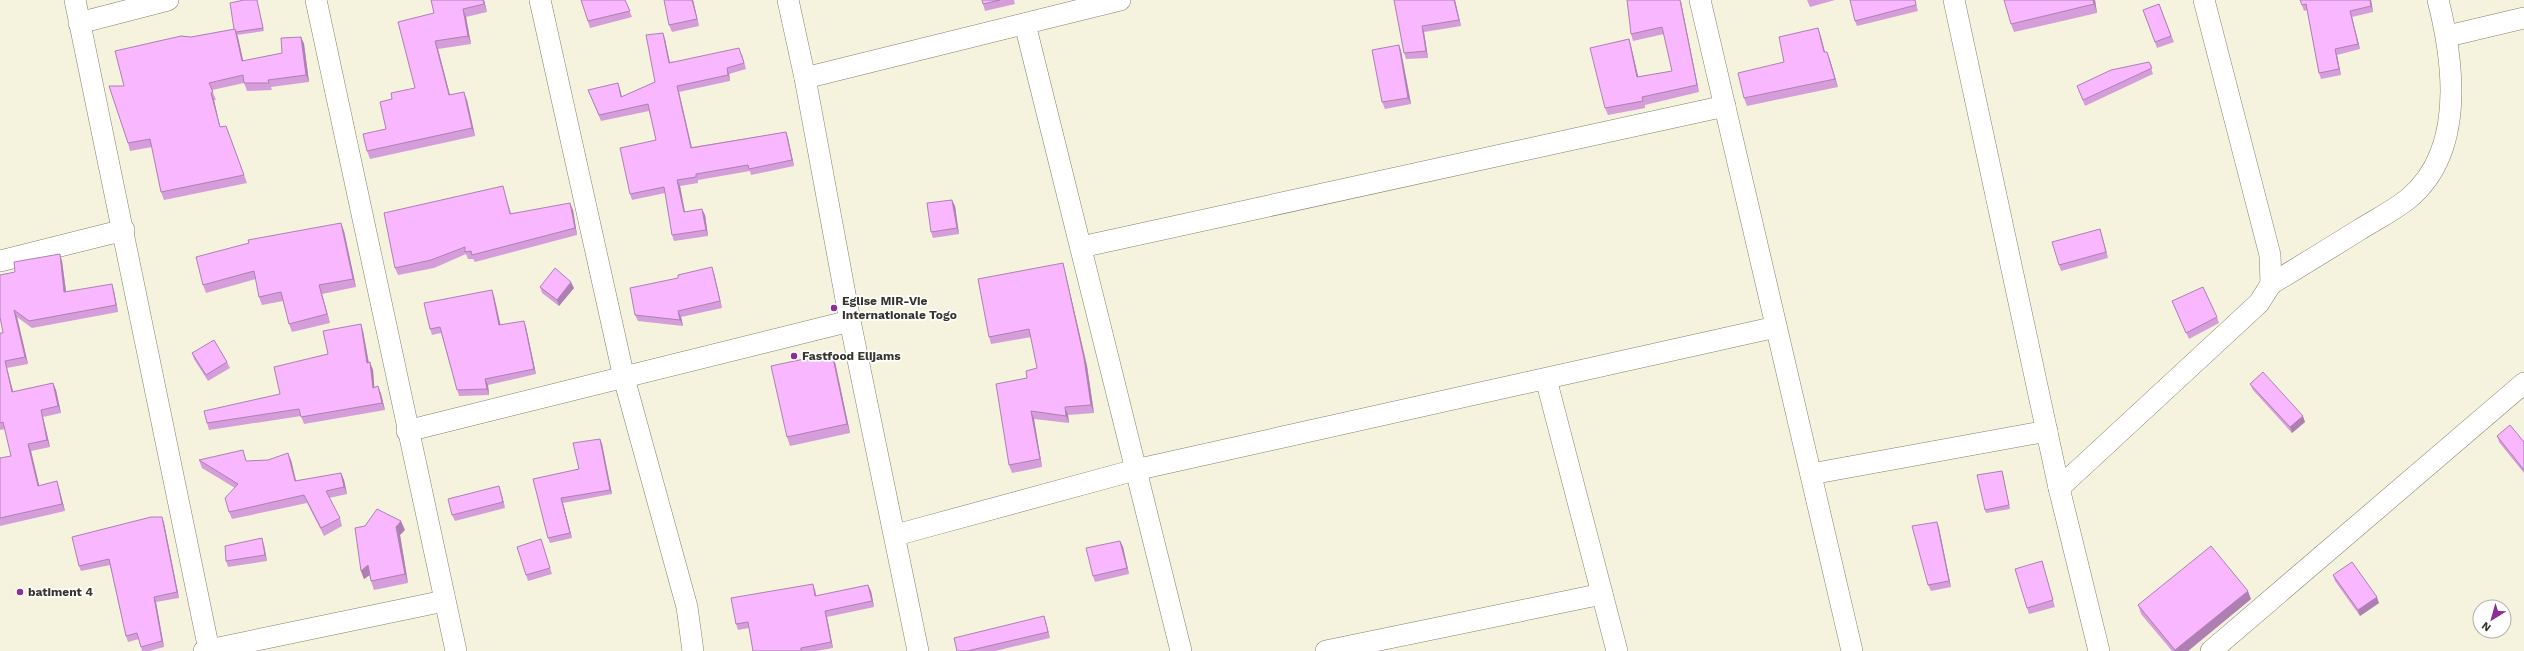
<svg xmlns="http://www.w3.org/2000/svg" width="2524" height="651" font-family="'Work Sans',sans-serif">
	<rect width="100%" height="100%" fill="#f5f3dd"/>
	<g fill="none" stroke-linecap="round" stroke-linejoin="round">
		<!-- minor casing -->
		<g stroke="#82806c" stroke-width="22">
			<g id="minor">
				<polyline points="75,0 209,650"/>
				<polyline points="316,0 456,651"/>
				<polyline points="540,0 624,378 687,607 693,651"/>
				<polyline points="788,0 805,78 850,321 918,651"/>
				<polyline points="1700,0 1852,651"/>
				<polyline points="1954,0 2059,488 2099,651"/>
				<polyline points="2204,0 2270,255 2271,284"/>
				<polyline points="79,23 168,0"/>
				<polyline points="1025,24 1181,651"/>
				<polyline points="2448,36 2524,18"/>
				<polyline points="805,78 1120,0"/>
				<polyline points="1081,247 1725,106"/>
				<polyline points="0,261 124,230"/>
				<polyline points="1546,379 1617,651"/>
				<polyline points="407,431 850,321"/>
				<polyline points="1811,474 2047,431"/>
				<path d="M 2059,488 L 2259,303 L 2271,284 C 2301,266 2330,248 2359,230 C 2375,220 2393,211 2408,199 C 2465,152 2454,63 2438,0"/>
				<polyline points="896,535 1135,470 1776,327"/>
				<polyline points="204,651 444,601"/>
				<polyline points="1326,651 1602,594"/>
				<polyline points="2211,651 2524,383"/>
			</g>
		</g>
		<!-- minor -->
		<use href="#minor" stroke="#fff" stroke-width="21"/>
	</g>
	<!-- wall -->
	<g fill="#d59dda">
		<polygon points="257,0 264,31 237,35 243,61 282,53 301,37 304,44 309,82 271,87 272,90 247,91 244,83 212,90 216,100 214,100 220,127 226,126 247,183 164,200 161,192 152,147 130,151 128,143 124,86 191,37 235,29"/>
		<polygon points="484,0 487,12 466,17 471,44 438,49 450,95 467,100 475,136 370,159 367,151 386,129 392,99 415,88 434,13"/>
		<polygon points="581,0 625,0 632,17 590,28"/>
		<polygon points="693,0 699,26 672,32 669,25"/>
		<polygon points="982,0 1014,0 1015,4 985,11"/>
		<polygon points="1394,0 1455,0 1461,26 1424,32 1428,58 1406,59 1404,53"/>
		<polygon points="1807,0 1835,0 1810,7"/>
		<polygon points="1915,0 1918,11 1857,26 1855,21"/>
		<polygon points="2095,0 2097,13 2014,32 2011,24"/>
		<polygon points="2300,0 2371,0 2373,12 2352,17 2360,49 2337,55 2341,75 2321,79 2319,73 2307,10 2304,11"/>
		<polygon points="1681,2 1699,92 1645,105 1645,108 1608,115 1605,108 1629,39 1631,46 1638,77 1672,71 1664,34 1633,41 1631,34"/>
		<polygon points="2159,4 2174,42 2157,48 2143,10"/>
		<polygon points="1818,28 1821,37 1825,52 1827,52 1830,60 1838,87 1747,106 1744,98 1784,62"/>
		<polygon points="665,39 670,62 742,54 746,69 729,74 730,81 679,92 692,147 786,132 788,138 794,166 751,175 750,171 698,180 698,183 680,186 685,212 705,215 708,236 674,241 672,235 665,193 632,200 630,194 656,140 649,111 601,121 588,90 620,89 622,97 655,82"/>
		<polygon points="1399,45 1401,51 1411,104 1385,109 1382,102"/>
		<polygon points="2149,62 2153,74 2085,106 2077,86"/>
		<polygon points="503,186 505,194 511,213 573,210 577,235 475,262 473,259 468,259 466,254 434,268 398,275 395,268"/>
		<polygon points="955,206 959,234 933,238 931,232"/>
		<polygon points="2100,229 2108,258 2061,271 2059,265"/>
		<polygon points="344,231 356,287 322,294 330,323 292,332 289,324 283,301 262,305 259,297 256,279 206,293 203,285"/>
		<polygon points="62,261 66,292 114,291 118,312 32,328 17,317 28,364 7,368 13,392 53,383 56,390 61,413 43,417 50,447 31,451 39,486 57,481 59,488 65,511 0,526 0,458 11,456 5,429 0,430 0,333 3,333 15,272"/>
		<polygon points="1063,263 1065,271 1087,366 1094,413 1068,415 1069,423 1034,419 1042,467 1012,473 1009,465 1027,378 1037,368 1031,337 991,344 989,337"/>
		<polygon points="714,273 722,308 681,317 683,326 638,321 635,315"/>
		<polygon points="540,287 574,288 559,306 542,293"/>
		<polygon points="494,296 500,325 526,327 536,374 488,385 489,395 459,396 441,333 432,335 430,329"/>
		<polygon points="2172,301 2217,317 2219,323 2189,339"/>
		<polygon points="363,331 369,363 373,370 374,388 378,386 381,394 385,410 304,424 301,416 209,430 207,423 280,394"/>
		<polygon points="192,353 227,362 230,368 208,381 194,359"/>
		<polygon points="835,362 850,433 790,446 787,437"/>
		<polygon points="2250,384 2305,422 2292,433 2253,390"/>
		<polygon points="2497,436 2524,442 2524,473 2499,442"/>
		<polygon points="600,439 602,444 612,494 563,503 572,538 550,543 548,538 533,479 579,469"/>
		<polygon points="246,458 246,461 291,460 296,481 341,473 344,480 347,494 329,498 340,518 342,526 324,536 307,503 232,519 229,512 235,488 202,468 199,460"/>
		<polygon points="2002,471 2010,509 1986,513 1985,510"/>
		<polygon points="501,492 505,508 455,521 452,515"/>
		<polygon points="162,517 164,523 179,598 156,602 164,647 149,651 142,651 139,639 128,642 126,636 110,565 81,571 79,566"/>
		<polygon points="1939,528 1951,587 1931,591 1928,585"/>
		<polygon points="405,530 400,535 408,583 374,590 371,581 370,575 364,579 361,571"/>
		<polygon points="541,539 552,574 528,581 526,575"/>
		<polygon points="1120,541 1123,547 1129,574 1095,582 1093,576"/>
		<polygon points="264,545 267,561 228,567 226,561"/>
		<polygon points="2042,561 2055,607 2029,614 2027,608"/>
		<polygon points="2333,575 2379,603 2360,616 2335,581"/>
		<polygon points="868,585 871,591 874,607 827,617 833,648 816,651 753,651 749,628 738,630 736,624 815,590 816,596"/>
		<polygon points="2251,599 2188,651 2172,651 2141,614 2138,605"/>
		<polygon points="1044,616 1050,638 995,651 957,651"/>
	</g>
	<!-- shaded-wall -->
	<g fill="#ae80b2">
		<polygon points="483,0 484,0 487,12 484,4"/>
		<polygon points="692,0 693,0 699,26 697,19"/>
		<polygon points="1454,0 1455,0 1461,26 1459,20"/>
		<polygon points="1680,0 1681,2 1699,92 1697,85"/>
		<polygon points="2093,0 2095,0 2097,13 2094,4"/>
		<polygon points="2370,0 2371,0 2373,12 2371,6"/>
		<polygon points="463,9 466,17 471,44 468,36"/>
		<polygon points="2350,11 2352,17 2360,49 2358,44"/>
		<polygon points="1422,26 1424,32 1428,58 1426,51"/>
		<polygon points="1818,28 1821,37 1827,61 1824,52"/>
		<polygon points="235,29 238,37 245,69 242,61"/>
		<polygon points="663,33 665,39 671,69 669,63"/>
		<polygon points="301,37 304,44 309,82 306,75"/>
		<polygon points="1629,39 1631,46 1640,84 1637,77"/>
		<polygon points="435,41 438,49 452,103 449,95"/>
		<polygon points="1399,45 1401,51 1411,104 1408,98"/>
		<polygon points="2335,49 2337,55 2341,75 2339,69"/>
		<polygon points="1827,52 1830,60 1838,87 1835,79"/>
		<polygon points="727,68 729,74 730,81 728,75"/>
		<polygon points="618,83 620,89 623,103 621,97"/>
		<polygon points="677,86 679,92 693,154 691,148"/>
		<polygon points="464,92 467,100 475,136 472,128"/>
		<polygon points="211,93 214,100 222,135 220,127"/>
		<polygon points="786,132 788,138 794,166 792,160"/>
		<polygon points="677,180 680,186 686,218 684,212"/>
		<polygon points="952,200 955,206 959,234 957,228"/>
		<polygon points="570,203 573,210 577,235 575,228"/>
		<polygon points="702,209 705,215 708,236 706,230"/>
		<polygon points="341,223 344,231 356,287 353,279"/>
		<polygon points="2100,229 2102,235 2108,258 2106,252"/>
		<polygon points="60,254 62,261 67,299 64,292"/>
		<polygon points="1063,263 1065,271 1087,366 1094,413 1091,405"/>
		<polygon points="712,267 714,273 722,308 720,301"/>
		<polygon points="571,282 574,288 559,306 557,300"/>
		<polygon points="112,284 114,291 118,312 116,305"/>
		<polygon points="319,285 322,294 330,323 327,314"/>
		<polygon points="492,290 494,296 502,331 499,325"/>
		<polygon points="14,310 17,317 28,364 25,357"/>
		<polygon points="678,311 681,317 683,326 680,320"/>
		<polygon points="524,321 526,327 536,374 534,369"/>
		<polygon points="361,324 363,331 370,370 367,363"/>
		<polygon points="832,353 835,362 850,433 847,424"/>
		<polygon points="5,361 7,368 15,399 12,392"/>
		<polygon points="370,362 373,370 375,395 373,388"/>
		<polygon points="485,379 488,385 489,395 487,389"/>
		<polygon points="53,383 56,390 61,413 58,406"/>
		<polygon points="378,386 381,394 385,410 382,403"/>
		<polygon points="1065,407 1068,415 1069,423 1066,416"/>
		<polygon points="41,410 43,417 50,447 47,440"/>
		<polygon points="1031,411 1034,419 1042,467 1040,459"/>
		<polygon points="2303,416 2305,422 2292,433 2290,427"/>
		<polygon points="600,439 602,444 612,494 610,490"/>
		<polygon points="28,444 31,451 41,493 38,486"/>
		<polygon points="288,453 291,460 298,489 295,481"/>
		<polygon points="2002,471 2003,474 2010,509 2009,505"/>
		<polygon points="341,473 344,480 347,494 344,487"/>
		<polygon points="57,481 59,488 65,511 62,504"/>
		<polygon points="499,486 501,492 505,508 503,502"/>
		<polygon points="561,498 563,503 572,538 570,533"/>
		<polygon points="162,517 164,523 179,598 177,592"/>
		<polygon points="401,521 405,530 400,535 408,583 405,574 396,527"/>
		<polygon points="1937,522 1939,528 1951,587 1949,581"/>
		<polygon points="262,538 264,545 267,561 265,555"/>
		<polygon points="1120,541 1123,547 1129,574 1127,568"/>
		<polygon points="368,565 371,574 364,579 361,571"/>
		<polygon points="813,584 815,590 817,602 815,596"/>
		<polygon points="868,585 871,591 874,607 872,601"/>
		<polygon points="2248,591 2251,599 2188,651 2175,651 2175,650"/>
		<polygon points="154,597 156,602 164,647 162,641"/>
		<polygon points="2377,597 2379,603 2360,616 2358,610"/>
		<polygon points="825,611 827,617 833,648 831,642"/>
		<polygon points="1044,616 1046,622 1050,638 1048,632"/>
	</g>
	<!-- building -->
	<g fill="#f8b7fe" stroke="#ae80b2">
		<polygon points="244,0 257,0 263,28 236,32 234,29 230,3"/>
		<polygon points="431,0 483,0 484,4 463,9 468,36 435,41 449,95 464,92 472,128 367,151 363,134 386,129 380,102 392,99 391,93 415,88 398,22 434,13"/>
		<polygon points="581,0 625,0 630,11 588,21"/>
		<polygon points="664,0 692,0 697,19 669,25"/>
		<polygon points="982,0 1000,0 983,4"/>
		<polygon points="1394,0 1454,0 1459,20 1422,26 1426,51 1404,53"/>
		<polygon points="1627,0 1680,0 1697,85 1642,97 1643,101 1605,108 1590,48 1629,39 1637,77 1672,71 1662,27 1631,34"/>
		<polygon points="1850,0 1915,0 1916,5 1855,21"/>
		<polygon points="2004,0 2093,0 2094,4 2011,24"/>
		<polygon points="2300,0 2370,0 2371,6 2350,11 2358,44 2335,49 2339,69 2319,73 2306,4 2302,5"/>
		<polygon points="2159,4 2171,36 2155,42 2143,10"/>
		<polygon points="1818,28 1824,52 1827,52 1835,79 1744,98 1738,73 1784,62 1779,37"/>
		<polygon points="235,29 242,61 282,53 281,38 301,37 306,75 268,80 269,83 244,83 243,75 209,83 213,92 211,93 220,127 226,126 244,175 161,192 150,139 128,143 109,86 124,86 115,51 181,36 191,37"/>
		<polygon points="663,33 669,63 739,48 744,63 727,68 728,75 677,86 691,148 786,132 792,160 749,169 748,165 696,174 696,177 677,180 684,212 702,209 706,230 672,235 664,187 630,194 620,148 656,140 648,104 599,115 588,90 618,83 621,97 655,82 646,35"/>
		<polygon points="1399,45 1408,98 1382,102 1372,50"/>
		<polygon points="2149,62 2152,68 2083,100 2077,86 2111,70"/>
		<polygon points="503,186 510,214 570,203 575,228 472,255 471,251 465,252 465,247 431,260 395,268 384,213"/>
		<polygon points="952,200 957,228 931,232 927,203"/>
		<polygon points="341,223 353,279 319,285 327,314 289,324 281,292 259,297 254,271 203,285 196,257 249,243 248,240"/>
		<polygon points="2100,229 2106,252 2059,265 2052,242"/>
		<polygon points="60,254 64,292 112,284 116,305 29,321 14,310 25,357 5,361 12,392 53,383 58,406 41,410 47,440 28,444 38,486 57,481 62,504 0,518 0,458 11,456 3,422 0,423 0,333 3,333 0,317 0,275 15,272 14,262"/>
		<polygon points="1063,263 1084,358 1091,405 1065,407 1066,416 1031,411 1040,459 1009,465 996,384 1027,378 1026,371 1037,368 1029,329 989,337 978,279"/>
		<polygon points="712,267 720,301 678,311 680,320 635,315 630,288 678,278 678,275"/>
		<polygon points="555,268 571,282 557,300 540,287"/>
		<polygon points="2203,287 2217,317 2186,333 2172,301"/>
		<polygon points="492,290 499,325 524,321 534,369 485,379 487,389 457,390 440,327 430,329 424,303"/>
		<polygon points="361,324 367,363 370,362 373,388 378,386 382,403 301,417 299,409 207,423 204,411 280,394 274,367 328,354 323,331"/>
		<polygon points="214,340 227,362 206,375 192,353"/>
		<polygon points="832,353 847,424 787,437 771,366"/>
		<polygon points="2263,372 2303,416 2290,427 2250,384"/>
		<polygon points="2510,425 2524,442 2524,470 2497,436"/>
		<polygon points="600,439 610,490 561,498 570,533 548,538 533,479 579,469 573,443"/>
		<polygon points="243,450 246,461 268,460 288,453 295,481 341,473 344,487 326,491 340,518 321,528 304,495 229,512 225,498 238,484 199,460"/>
		<polygon points="2002,471 2009,505 1985,510 1977,475"/>
		<polygon points="499,486 503,502 452,515 448,499"/>
		<polygon points="377,509 401,521 396,527 405,574 371,581 368,565 361,571 355,528 365,526"/>
		<polygon points="151,517 162,517 177,592 154,597 162,641 141,647 137,633 126,636 109,559 79,566 72,537"/>
		<polygon points="1937,522 1949,581 1928,585 1912,526"/>
		<polygon points="262,538 265,555 226,561 225,546"/>
		<polygon points="541,539 550,568 526,575 517,547"/>
		<polygon points="1120,541 1127,568 1093,576 1086,548"/>
		<polygon points="2211,546 2248,591 2175,650 2138,605"/>
		<polygon points="2042,561 2053,600 2027,608 2015,569"/>
		<polygon points="2352,562 2377,597 2358,610 2333,575"/>
		<polygon points="813,584 815,596 868,585 872,601 825,611 831,642 801,648 801,651 753,651 748,622 736,624 731,598"/>
		<polygon points="1044,616 1048,632 967,651 957,651 954,638"/>
	</g>
	<!-- markers -->
	<g fill="#8d2d96" stroke="#fff" stroke-width="1.5">
		<circle cx="834" cy="308" r="4"/>
		<circle cx="794" cy="356" r="4"/>
		<circle cx="20" cy="592" r="4"/>
	</g>
	<g text-anchor="middle" dominant-baseline="central" stroke-width="3.5" stroke-linejoin="round" paint-order="stroke">
		<!-- poi labels -->
		<g font-size="12" font-weight="bold" fill="#37362e" stroke="#fff" text-anchor="start">
			<text x="842" y="301">Eglise MIR-Vie<tspan x="842" dy="14">Internationale Togo</tspan></text>
			<text x="802" y="356">Fastfood Elijams</text>
			<text x="28" y="592">batiment 4</text>
		</g>
	</g>
	<!-- north arrow -->
	<g transform="translate(2492 619) rotate(217)"><circle r="19" fill="#ffffff" stroke="#afafab"/>
	<path d="M0-3L7 15L0 10L-7 15Z" fill="#8d2d96"/>
	<text y="-6" font-size="11" font-weight="bold" text-anchor="middle" fill="#37362e">N</text>
	</g>
</svg>
